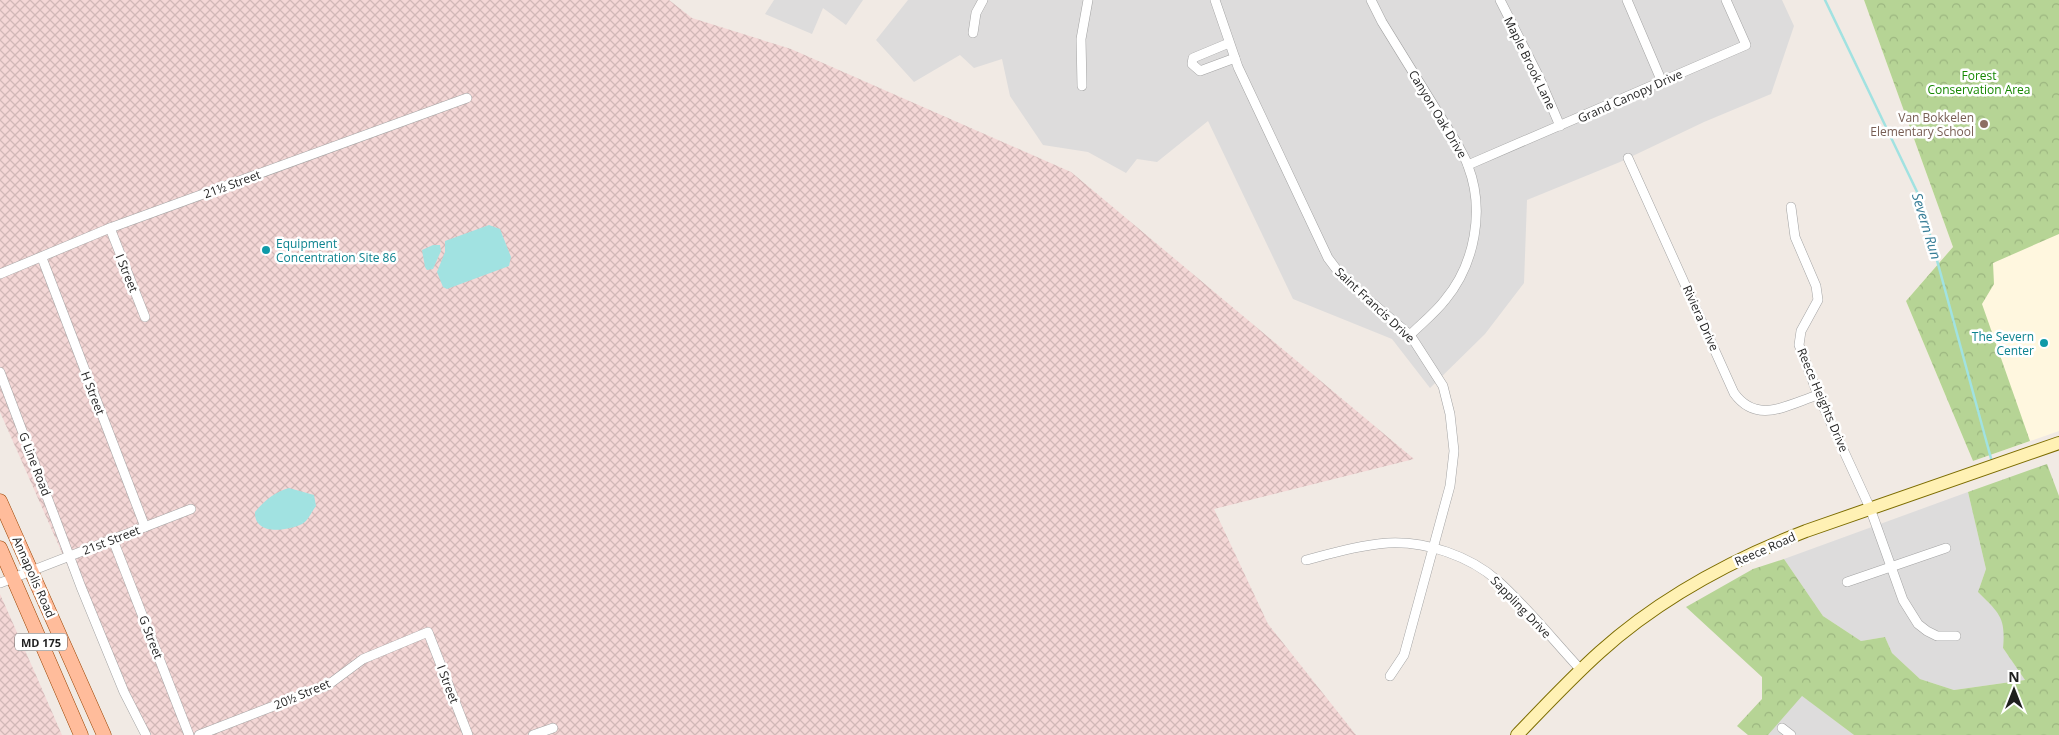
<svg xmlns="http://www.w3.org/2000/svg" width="2059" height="735" font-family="'Open Sans',sans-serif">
	<defs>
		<pattern id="military-cross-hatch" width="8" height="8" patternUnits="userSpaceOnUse" patternTransform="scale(1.25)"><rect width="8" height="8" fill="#f4d7d6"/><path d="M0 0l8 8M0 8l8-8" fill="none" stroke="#d1b8b7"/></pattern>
		<pattern id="forest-crowns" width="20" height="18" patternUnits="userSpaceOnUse" patternTransform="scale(1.25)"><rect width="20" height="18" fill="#b6d495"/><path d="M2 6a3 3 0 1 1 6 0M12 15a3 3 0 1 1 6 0" fill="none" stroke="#9cb680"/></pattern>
	</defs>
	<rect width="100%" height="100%" fill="#f1eae4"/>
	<!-- residential -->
	<g fill="#dddcdc">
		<polygon points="774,0 863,0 846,25 823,8 812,34 765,14"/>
		<polygon points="908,0 1782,0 1794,26 1771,94 1704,122 1620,162 1527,200 1524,283 1485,334 1430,388 1392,339 1293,299 1208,121 1157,162 1137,159 1126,173 1088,152 1043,145 1010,96 1002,59 974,68 960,55 914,82 876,40"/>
		<polygon points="1968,492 1986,569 1978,592 2000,614 2005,630 2003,648 2025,680 1954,690 1920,679 1892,653 1885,637 1861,641 1823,616 1784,559"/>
		<polygon points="1801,695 1854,735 1768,735"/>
	</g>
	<!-- education -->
	<polygon fill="#fff7df" points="1864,0 2059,0 2059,431 1973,461 1906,301 1953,247"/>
	<!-- military -->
	<g fill="url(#military-cross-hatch)">
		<polygon points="0,0 669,0 692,18 791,49 1071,172 1414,459 1214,509 1268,624 1356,735 148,735 70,571 0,412"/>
		<polygon points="0,594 35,673 62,735 0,735"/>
	</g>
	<!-- forest -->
	<g fill="url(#forest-crowns)">
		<polygon points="1864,0 2059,0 2059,234 1993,263 1994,284 1982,304 2030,441 1973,461 1906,301 1953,247"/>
		<path d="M 2047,464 L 2059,496 L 2059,735 L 1854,735 L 1802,696 L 1768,735 L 1748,735 L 1737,726 L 1762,699 L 1762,677 L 1686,607 L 1753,569 L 1784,559 L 1823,616 L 1861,641 L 1885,637 L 1892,653 L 1920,679 L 1954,690 L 2025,680 L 2003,648 C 2006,617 1999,613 1978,592 L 1986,569 L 1968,492 Z"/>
	</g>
	<!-- water -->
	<g fill="#a1e2e1">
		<polygon points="489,225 500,229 511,257 509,266 447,289 443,287 437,272 445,252 445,241"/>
		<polygon points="433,245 440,245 441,251 433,269 427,270 425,267 422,250"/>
		<path d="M 289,488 L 314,495 L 316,506 C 312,511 308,521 302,524 C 287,531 254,536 255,512 C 265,500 275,492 289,488 Z"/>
	</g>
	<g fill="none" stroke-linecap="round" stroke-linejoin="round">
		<!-- stream -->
		<polyline stroke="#a1e2e1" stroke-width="2.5" points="1825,0 1920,198 1992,462"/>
		<!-- minor casing -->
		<g stroke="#a3a3a3" stroke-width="10">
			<g id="minor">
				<polyline points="1215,0 1238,67 1328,258 1343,278 1410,335 1416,344 1443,386 1450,414 1454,451 1450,486 1404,655 1390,676"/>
				<path d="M 1371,0 L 1382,22 L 1458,145 C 1461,152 1466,159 1468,166 C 1485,210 1475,264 1445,300 C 1435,313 1421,324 1410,335"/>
				<polyline points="1500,0 1539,77 1560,126"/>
				<polyline points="1627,0 1662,82"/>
				<polyline points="973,33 976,13 983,0"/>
				<polyline points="1229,43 1193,58 1192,64 1200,71 1235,58"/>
				<polyline points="1082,86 1081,39 1088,0"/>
				<path d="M 1628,158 L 1734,393 C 1757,425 1787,405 1818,395"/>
				<polyline points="1468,165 1746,45 1726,0"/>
				<polyline points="1791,207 1795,237 1816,286 1818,300 1801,331 1799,345 1818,395 1870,508 1903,600 1918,624 1927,631 1937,636 1956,636"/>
				<polyline points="110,228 145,317"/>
				<polyline points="42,258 145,527"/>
				<polyline points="0,274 110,228 467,98"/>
				<polyline points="0,372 81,587 124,692 146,735"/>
				<polyline points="113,540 189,735"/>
				<path d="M 1306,560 C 1333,553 1360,545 1388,543 C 1426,541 1470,556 1498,581 C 1527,607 1554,641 1581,670"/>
				<polyline points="1847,582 1946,548"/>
				<polyline points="0,583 191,509"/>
				<polyline points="1782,728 1791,735"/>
				<polyline points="199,735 328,685 363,659 428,632 468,735"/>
				<polyline points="533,735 553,728"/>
			</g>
		</g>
		<!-- secondary casing -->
		<g stroke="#7c6c00" stroke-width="14">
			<path id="secondary" d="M 1517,735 C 1544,707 1571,678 1600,652 C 1660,598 1731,560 1806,531 L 2059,443"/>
		</g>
		<!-- primary casing -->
		<g stroke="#9a4300" stroke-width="15">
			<g id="primary">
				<polyline points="0,501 104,735"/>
				<polyline points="0,548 81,735"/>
			</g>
		</g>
		<!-- minor -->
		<use href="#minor" stroke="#fff" stroke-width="9"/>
		<!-- secondary -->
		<use href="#secondary" stroke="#fff1b4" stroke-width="12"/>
		<!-- primary -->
		<use href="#primary" stroke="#ffbc9b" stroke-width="14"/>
	</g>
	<!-- markers -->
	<circle fill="#8d6e63" stroke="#fff" stroke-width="2" cx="1984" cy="124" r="5"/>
	<g fill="#0f9aa8" stroke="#fff" stroke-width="2">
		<circle cx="266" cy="250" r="5"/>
		<circle cx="2044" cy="343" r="5"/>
	</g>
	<g text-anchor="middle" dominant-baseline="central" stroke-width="5" stroke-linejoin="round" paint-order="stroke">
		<!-- shield labels -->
		<rect fill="#fff" stroke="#626262" stroke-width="1" x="15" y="633.5" width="52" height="17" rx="4"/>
		<g font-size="11" font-weight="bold" fill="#1f1f1f">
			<text x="41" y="642">MD 175</text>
		</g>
		<!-- street labels -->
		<g font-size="12" fill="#1f1f1f" stroke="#fff">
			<text transform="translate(1530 63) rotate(64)">Maple Brook Lane</text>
			<text transform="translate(1630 96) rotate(-24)">Grand Canopy Drive</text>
			<text transform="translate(1438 114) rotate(59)">Canyon Oak Drive</text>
			<text transform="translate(232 184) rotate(-20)">21½ Street</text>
			<text transform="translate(127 273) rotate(68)">I Street</text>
			<text transform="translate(1375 305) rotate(43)">Saint Francis Drive</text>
			<text transform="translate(1701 318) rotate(66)">Riviera Drive</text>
			<text transform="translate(93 393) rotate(69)">H Street</text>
			<text transform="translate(1823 400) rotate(67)">Reece Heights Drive</text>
			<text transform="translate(35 464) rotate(69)">G Line Road</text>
			<text transform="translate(111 540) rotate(-21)">21st Street</text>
			<text transform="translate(1765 549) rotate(-24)">Reece Road</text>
			<text transform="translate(34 577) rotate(66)">Annapolis Road</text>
			<text transform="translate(1521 607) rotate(46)">Sappling Drive</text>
			<text transform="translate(151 637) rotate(69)">G Street</text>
			<text transform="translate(448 684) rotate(69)">I Street</text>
			<text transform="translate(302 694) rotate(-23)">20½ Street</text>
		</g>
		<!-- park labels -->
		<g font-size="12" fill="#168802" stroke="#fff">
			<text x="1979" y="75">Forest<tspan x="1979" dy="14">Conservation Area</tspan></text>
		</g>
		<!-- education labels -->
		<g font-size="12" fill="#785e54" stroke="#fff" text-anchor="end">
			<text x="1974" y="117">Van Bokkelen<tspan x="1974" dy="14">Elementary School</tspan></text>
		</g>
		<!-- culture labels -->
		<g font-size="12" fill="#0d838f" stroke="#fff" text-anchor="start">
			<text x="276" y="243">Equipment<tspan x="276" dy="14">Concentration Site 86</tspan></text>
			<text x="2034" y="336" text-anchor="end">The Severn<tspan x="2034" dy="14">Center</tspan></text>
		</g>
		<!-- water labels -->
		<g font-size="14" font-style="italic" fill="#387e97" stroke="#fff">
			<text transform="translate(1927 226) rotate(73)">Severn Run</text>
		</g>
	</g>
	<!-- north arrow -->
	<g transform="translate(2014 690)" stroke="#ffffff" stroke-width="4" paint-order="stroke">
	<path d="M0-4L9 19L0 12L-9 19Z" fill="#1f1f1f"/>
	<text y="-8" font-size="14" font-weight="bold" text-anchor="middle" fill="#1f1f1f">N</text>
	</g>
</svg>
